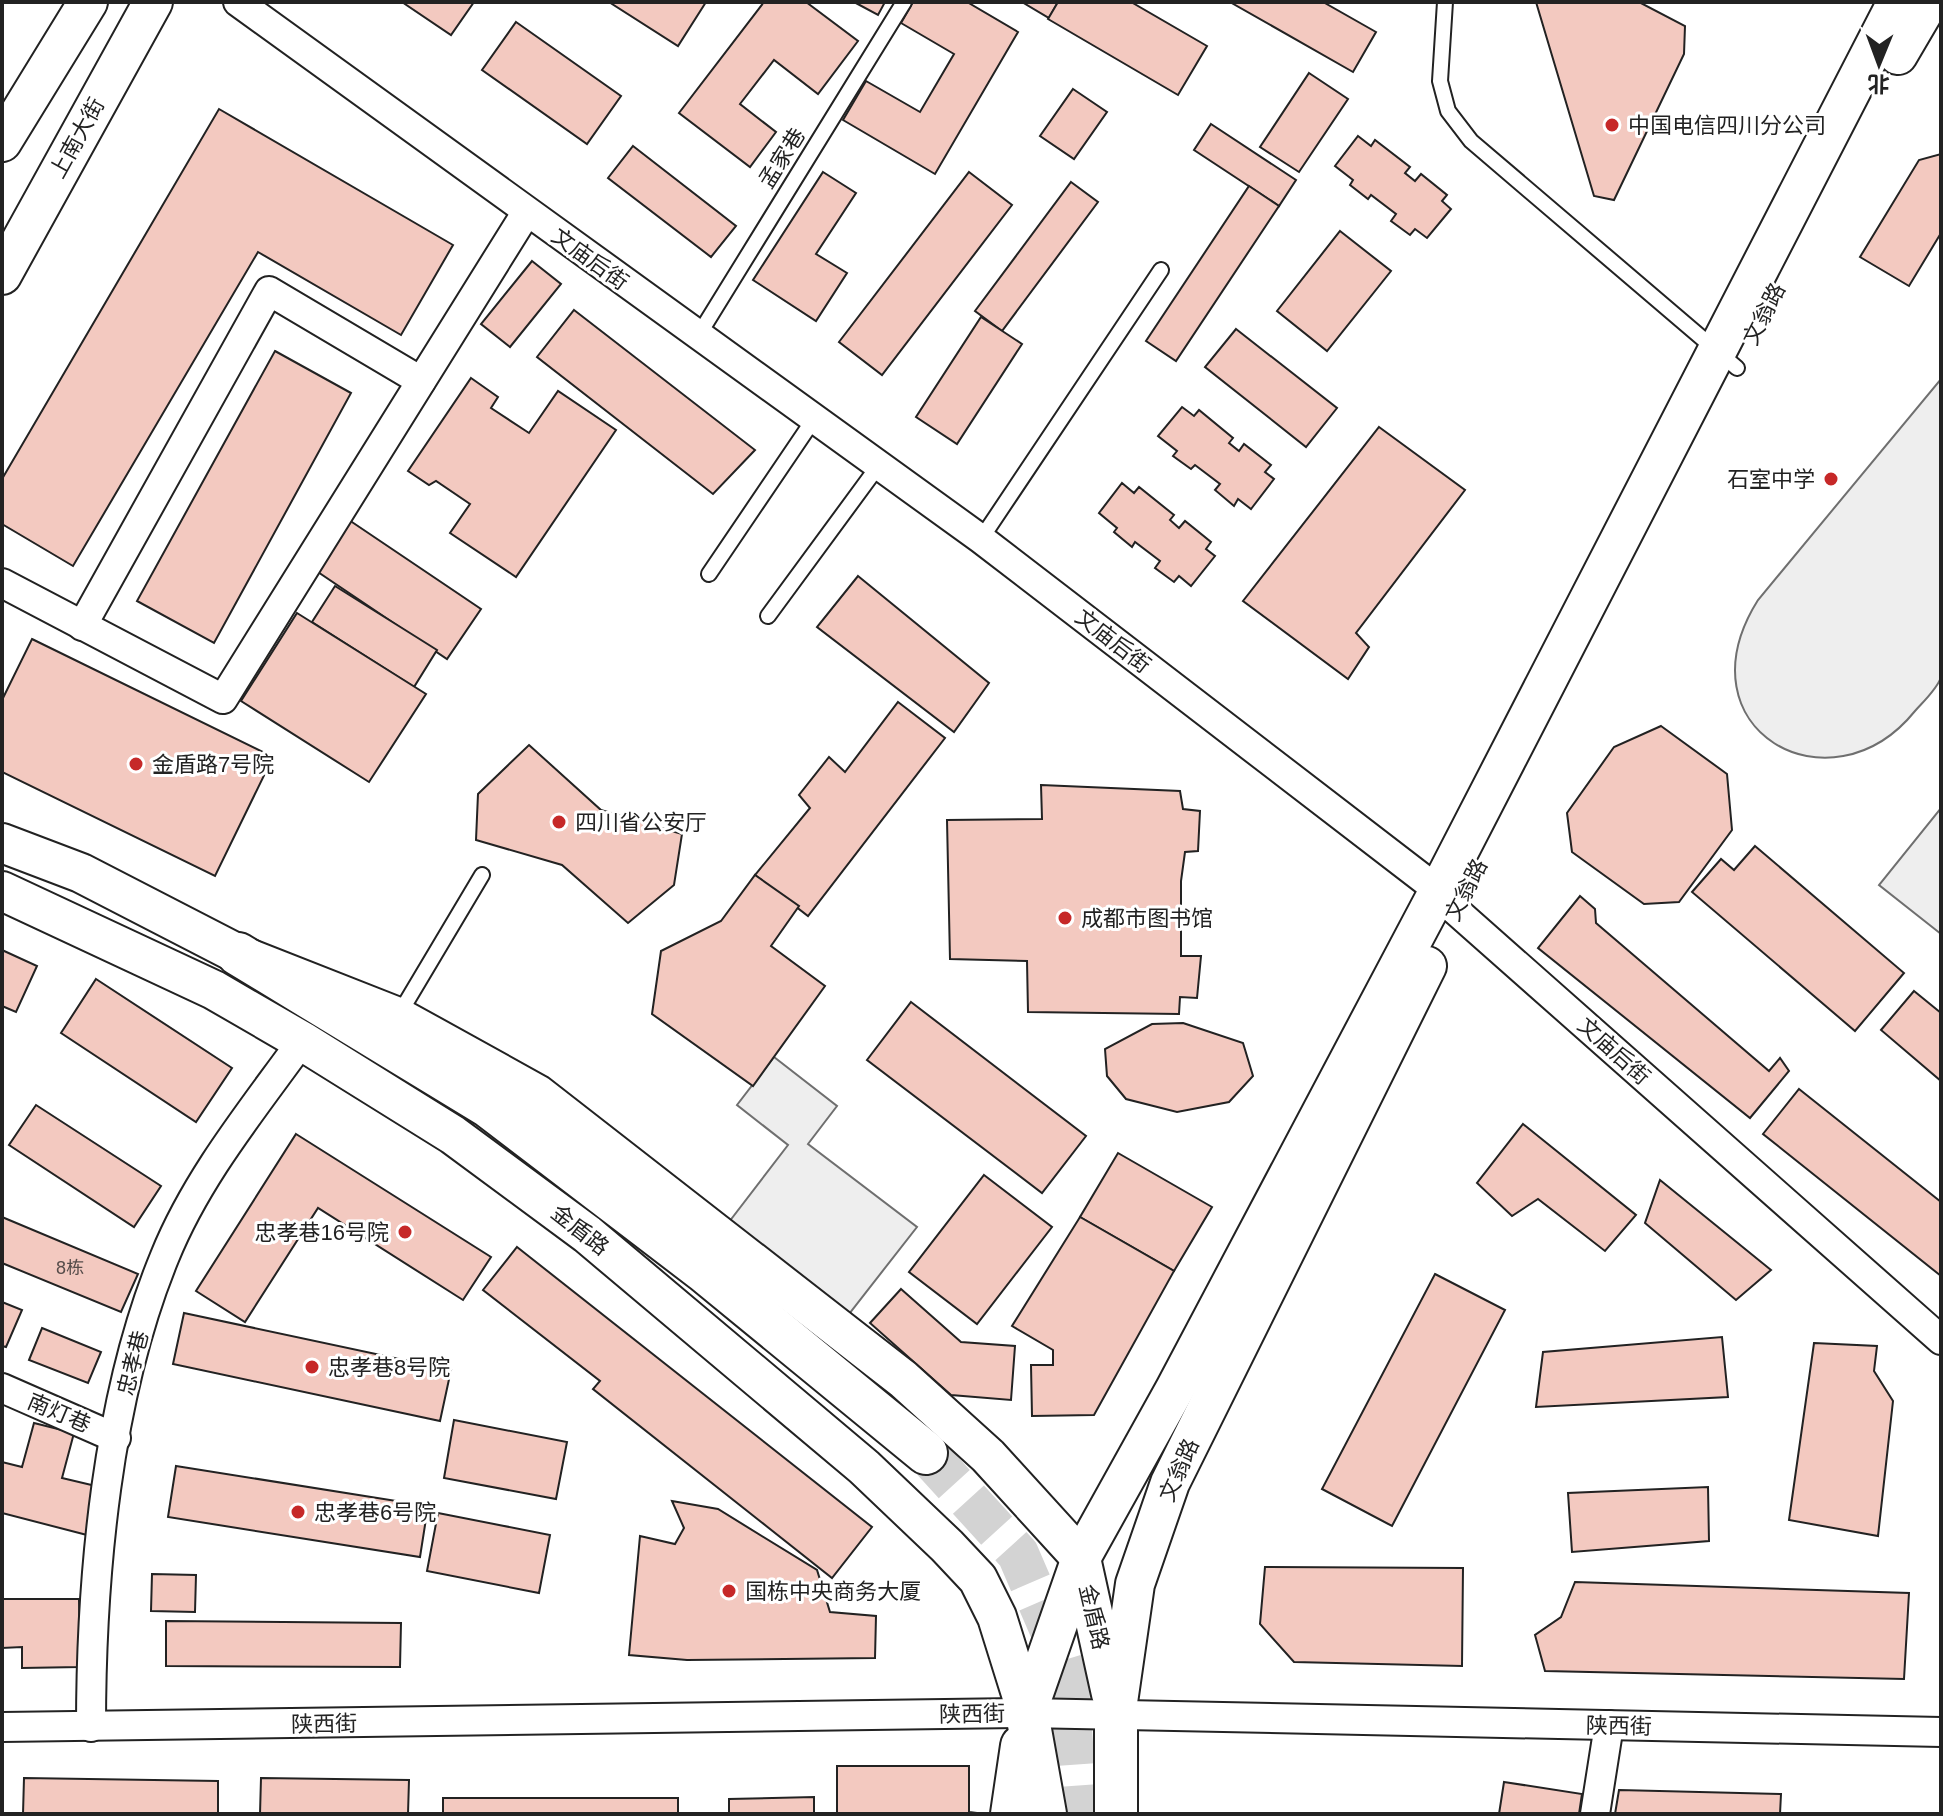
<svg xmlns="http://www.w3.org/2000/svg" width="1943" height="1816" font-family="Arial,'Noto Sans SC',sans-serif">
	<rect width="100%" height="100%" fill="#fff"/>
	<!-- green -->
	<g fill="#eee" stroke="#6f6f6f" stroke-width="2">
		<path d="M 1941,379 C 1941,452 1941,525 1941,598 C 1941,622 1943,654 1941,677 C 1938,688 1923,702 1915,711 C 1830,816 1677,729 1758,600 Z"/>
		<polygon points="1941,808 1941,934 1879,885"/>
		<polygon points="774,1057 837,1106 808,1144 917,1227 849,1314 729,1222 788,1145 737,1105"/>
	</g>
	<!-- building -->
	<g fill="#f3c9c0" stroke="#222" stroke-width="2">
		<polygon points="402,2 474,2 451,35"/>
		<polygon points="609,2 706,2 678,46"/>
		<polygon points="764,2 806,2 858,41 818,94 774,60 740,104 776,132 750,167 679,113"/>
		<polygon points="854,2 885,2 878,15"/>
		<polygon points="913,2 967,2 1018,32 935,174 843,120 866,81 920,112 954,54 901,23"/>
		<polygon points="1022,2 1058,2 1049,18"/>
		<polygon points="1058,2 1131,2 1207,46 1178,95 1048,19"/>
		<polygon points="1230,2 1323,2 1376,32 1353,72"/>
		<polygon points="1536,2 1639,2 1685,26 1684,54 1614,200 1594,196"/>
		<polygon points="516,22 621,96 587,144 482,70"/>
		<polygon points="1309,73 1348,99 1299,172 1260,147"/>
		<polygon points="1073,89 1107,112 1074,159 1040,136"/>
		<polygon points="219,109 453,245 401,335 258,252 73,566 2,524 2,479"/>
		<polygon points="1211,124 1296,180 1279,206 1194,150"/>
		<polygon points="1358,136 1371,146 1375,140 1410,167 1405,173 1415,181 1421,174 1447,195 1442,201 1451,209 1427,238 1415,229 1410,235 1391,221 1396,214 1371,195 1368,199 1350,185 1353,180 1335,166"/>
		<polygon points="633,146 736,226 711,257 608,178"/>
		<polygon points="1941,154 1941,233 1909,286 1860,257 1919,160"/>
		<polygon points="823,172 856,193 816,254 847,273 816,321 753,280"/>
		<polygon points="969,172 1012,205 882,375 839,342"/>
		<polygon points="1071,182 1098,202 1002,331 975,311"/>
		<polygon points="1249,186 1279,206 1176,361 1146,341"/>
		<polygon points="1340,231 1391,271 1327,351 1277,311"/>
		<polygon points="532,261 561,284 510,347 481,324"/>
		<polygon points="574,310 755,450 713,494 537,357"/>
		<polygon points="981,317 1022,344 957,444 916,417"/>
		<polygon points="1236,329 1337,408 1306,447 1205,367"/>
		<polygon points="275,351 351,393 214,643 137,601"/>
		<polygon points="471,378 498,397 491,408 529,433 558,391 616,430 516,577 450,533 470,504 436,481 429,485 408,471"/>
		<polygon points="1182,407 1194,416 1199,410 1233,438 1229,443 1239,451 1244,444 1271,465 1265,472 1274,479 1251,509 1238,499 1234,506 1215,490 1220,484 1195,465 1191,469 1173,456 1177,451 1158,436"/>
		<polygon points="1379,427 1465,490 1356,633 1369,647 1348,679 1243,601"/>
		<polygon points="1122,483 1134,493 1139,487 1174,515 1170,520 1179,528 1185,521 1211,542 1206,549 1215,556 1191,586 1179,576 1174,582 1155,568 1160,561 1135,542 1132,547 1114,532 1117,528 1099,513"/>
		<polygon points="346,518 481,609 447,659 312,568"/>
		<polygon points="858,576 989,683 954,732 817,627"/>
		<polygon points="335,586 437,650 414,687 312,622"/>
		<polygon points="297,613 426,694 369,782 241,701"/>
		<polygon points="32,639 273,757 215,876 2,772 2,700"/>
		<polygon points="898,702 945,738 808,916 755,875 810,808 799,795 829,757 845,772"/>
		<polygon points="1661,726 1727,774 1732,830 1679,902 1644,904 1572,852 1567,813 1614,747"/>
		<polygon points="529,745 601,810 682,834 674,885 628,923 562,865 476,840 478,794"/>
		<polygon points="1041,785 1180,791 1183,809 1200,811 1198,851 1185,852 1181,881 1181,956 1201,956 1197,998 1180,997 1179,1014 1028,1012 1027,961 950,959 947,820 1042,819"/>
		<polygon points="1755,846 1904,973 1855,1031 1692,892 1721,859 1734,870"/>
		<polygon points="755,875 799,906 771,946 825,986 753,1086 652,1014 661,951 721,921"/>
		<polygon points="1580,896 1595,909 1596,923 1769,1071 1780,1058 1789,1071 1750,1118 1538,948"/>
		<polygon points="2,950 37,966 16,1012 2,1006"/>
		<polygon points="96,979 232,1068 196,1122 61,1033"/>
		<polygon points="1914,991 1941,1013 1941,1081 1881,1030"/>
		<polygon points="911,1002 1086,1136 1042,1193 867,1060"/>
		<polygon points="1183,1023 1243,1043 1253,1076 1229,1102 1177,1112 1126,1099 1107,1076 1105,1049 1152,1024"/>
		<polygon points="1799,1089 1941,1202 1941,1276 1763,1134"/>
		<polygon points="36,1105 161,1186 134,1227 9,1145"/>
		<polygon points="1523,1124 1636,1215 1605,1251 1538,1199 1512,1216 1477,1183"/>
		<polygon points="296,1134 491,1257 463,1300 318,1208 245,1322 196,1291"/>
		<polygon points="1118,1153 1212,1207 1174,1271 1080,1217"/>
		<polygon points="984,1175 1052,1227 977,1324 909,1272"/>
		<polygon points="1660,1180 1771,1270 1736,1300 1645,1223"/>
		<polygon points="2,1217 138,1274 121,1312 2,1263"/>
		<polygon points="1080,1217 1174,1271 1094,1415 1032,1416 1031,1365 1053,1365 1053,1350 1012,1326"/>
		<polygon points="517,1247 872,1527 832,1578 593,1389 600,1381 483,1290"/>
		<polygon points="1435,1274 1505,1310 1392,1526 1322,1489"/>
		<polygon points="901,1289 961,1342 1015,1346 1011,1400 951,1395 870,1323"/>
		<polygon points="2,1302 22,1310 6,1347 2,1346"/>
		<polygon points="184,1313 451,1370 440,1421 173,1364"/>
		<polygon points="42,1328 101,1352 88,1383 29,1360"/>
		<polygon points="1722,1337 1728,1397 1536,1407 1543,1352"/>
		<polygon points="1814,1343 1877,1346 1874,1371 1893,1401 1878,1536 1789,1520"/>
		<polygon points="454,1420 567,1442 556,1499 444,1478"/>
		<polygon points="34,1423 74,1433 62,1478 100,1487 87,1535 2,1513 2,1462 22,1467"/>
		<polygon points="176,1466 428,1506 420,1557 168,1517"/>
		<polygon points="1708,1487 1709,1541 1572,1552 1568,1493"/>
		<polygon points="672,1501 718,1509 817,1570 830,1612 876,1616 875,1658 687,1660 629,1655 640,1536 675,1544 684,1528"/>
		<polygon points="438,1513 550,1535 539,1593 427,1571"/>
		<polygon points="1265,1567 1463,1568 1462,1666 1294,1662 1260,1624"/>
		<polygon points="152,1574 196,1575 195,1612 151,1611"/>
		<polygon points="1575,1582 1909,1593 1904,1679 1545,1671 1535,1635 1561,1617"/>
		<polygon points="2,1599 79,1599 80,1667 22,1668 22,1647 2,1648"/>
		<polygon points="166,1621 401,1623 400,1667 166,1666"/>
		<polygon points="837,1766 969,1766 969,1812 985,1814 837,1814"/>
		<polygon points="24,1778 218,1781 218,1814 23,1814"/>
		<polygon points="261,1778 409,1780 408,1814 260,1814"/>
		<polygon points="1504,1782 1582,1794 1579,1814 1499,1814"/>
		<polygon points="1619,1790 1781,1794 1780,1814 1615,1814"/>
		<polygon points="814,1797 814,1814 729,1814 729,1799"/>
		<rect x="443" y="1798" width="235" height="16"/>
	</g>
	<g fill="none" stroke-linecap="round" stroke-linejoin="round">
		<!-- primary-tunnel -->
		<polyline stroke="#d3d3d3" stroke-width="42" stroke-dasharray="42 21" stroke-linecap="butt" points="926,1453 1018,1554 1052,1633 1068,1686 1077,1814"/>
		<!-- service casing -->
		<g stroke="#222" stroke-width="18">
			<g id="service">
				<polyline points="1445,2 1440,81 1448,111 1471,141 1737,368"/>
				<polyline points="698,336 904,2"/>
				<polyline points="981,539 1161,270"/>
				<polyline points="709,574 814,419"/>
				<polyline points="768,616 879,465"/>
				<polyline points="398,1016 482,875"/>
			</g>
		</g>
		<!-- minor casing -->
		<g stroke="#222" stroke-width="32">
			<g id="minor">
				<polyline points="238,2 981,539 1439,891 1455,910 1941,1340"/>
				<polyline points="2,583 223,699 526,213"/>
				<polyline points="82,626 269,291 421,381"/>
				<polyline points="2,1388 116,1438"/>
				<polyline points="2,1727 1027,1713 1941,1732"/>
				<path d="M 91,1727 C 91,1577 107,1396 165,1256 C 197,1177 253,1109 302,1041"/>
				<polyline points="1595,1814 1609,1725"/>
			</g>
		</g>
		<!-- secondary casing -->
		<g stroke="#222" stroke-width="42">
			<g id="secondary">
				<polyline points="1898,55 1929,2"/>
				<polyline points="2,142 88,2"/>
				<polyline points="2,275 153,2"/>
				<polyline points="2,843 81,873 238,954 398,1017 537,1094 903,1379 988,1456 1081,1558 1111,1694"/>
				<polyline points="2,891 214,990 302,1041 453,1135 587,1234 864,1467 947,1546 978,1579 997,1617 1027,1713"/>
				<polyline points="1027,1713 1081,1558 1175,1389 1437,894 1897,2"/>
				<polyline points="1116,1716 1135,1584 1170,1483 1427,966"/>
			</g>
		</g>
		<!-- primary casing -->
		<g stroke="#222" stroke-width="46">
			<g id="primary">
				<polyline points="238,954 488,1106 704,1271 926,1453"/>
				<polyline points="1027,1713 1045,1814"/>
				<polyline points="1012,1814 1022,1746"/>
				<polyline points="1116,1814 1116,1716"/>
			</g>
		</g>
		<!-- service -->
		<use href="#service" stroke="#fff" stroke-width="14"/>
		<!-- minor -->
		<use href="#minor" stroke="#fff" stroke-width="28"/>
		<!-- secondary -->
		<use href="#secondary" stroke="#fff" stroke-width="38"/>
		<!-- primary -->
		<use href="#primary" stroke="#fff" stroke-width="42"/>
	</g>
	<!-- markers -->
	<g fill="#c62828" stroke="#fff" stroke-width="3">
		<circle cx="1612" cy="125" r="8"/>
		<circle cx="1831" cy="479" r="8"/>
		<circle cx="136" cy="764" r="8"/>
		<circle cx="559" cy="822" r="8"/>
		<circle cx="1065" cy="918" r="8"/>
		<circle cx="405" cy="1232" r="8"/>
		<circle cx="312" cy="1367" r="8"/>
		<circle cx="298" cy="1512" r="8"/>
		<circle cx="729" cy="1591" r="8"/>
	</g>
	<g text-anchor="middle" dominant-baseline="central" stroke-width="6" stroke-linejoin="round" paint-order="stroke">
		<!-- number labels -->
		<g font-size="18" fill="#564c4a">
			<text x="70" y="1268">8栋</text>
		</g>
		<!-- poi labels -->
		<g font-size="22" fill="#222" stroke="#fff" text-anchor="start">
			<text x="1628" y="125">中国电信四川分公司</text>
			<text x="1815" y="479" text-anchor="end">石室中学</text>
			<text x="152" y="764">金盾路7号院</text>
			<text x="575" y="822">四川省公安厅</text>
			<text x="1081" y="918">成都市图书馆</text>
			<text x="389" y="1232" text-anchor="end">忠孝巷16号院</text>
			<text x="328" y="1367">忠孝巷8号院</text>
			<text x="314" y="1512">忠孝巷6号院</text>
			<text x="745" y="1591">国栋中央商务大厦</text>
		</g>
		<!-- street labels -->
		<g font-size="22" fill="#222" stroke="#fff">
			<text transform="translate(77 138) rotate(-61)">上南大街</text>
			<text transform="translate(782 158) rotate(-58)">孟家巷</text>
			<text transform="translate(590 259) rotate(36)">文庙后街</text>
			<text transform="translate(1764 314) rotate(-63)">文翁路</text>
			<text transform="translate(1113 641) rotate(38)">文庙后街</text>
			<text transform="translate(1466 890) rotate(-63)">文翁路</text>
			<text transform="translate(1614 1051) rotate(42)">文庙后街</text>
			<text transform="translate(580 1230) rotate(38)">金盾路</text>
			<text transform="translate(133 1363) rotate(-76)">忠孝巷</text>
			<text transform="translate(59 1413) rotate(23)">南灯巷</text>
			<text transform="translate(1179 1470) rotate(-66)">文翁路</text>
			<text transform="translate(1094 1617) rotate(77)">金盾路</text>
			<text transform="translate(972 1714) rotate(-1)">陕西街</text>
			<text transform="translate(324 1724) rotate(-1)">陕西街</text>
			<text transform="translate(1619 1726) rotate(1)">陕西街</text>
		</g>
	</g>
	<!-- border -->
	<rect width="1943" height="1816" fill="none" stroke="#222222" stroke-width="8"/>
	<!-- north arrow -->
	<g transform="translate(1879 64) rotate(181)" stroke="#ffffff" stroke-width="6" paint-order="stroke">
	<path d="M0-6L14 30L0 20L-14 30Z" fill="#222222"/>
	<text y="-12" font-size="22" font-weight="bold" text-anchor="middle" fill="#222222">北</text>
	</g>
</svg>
